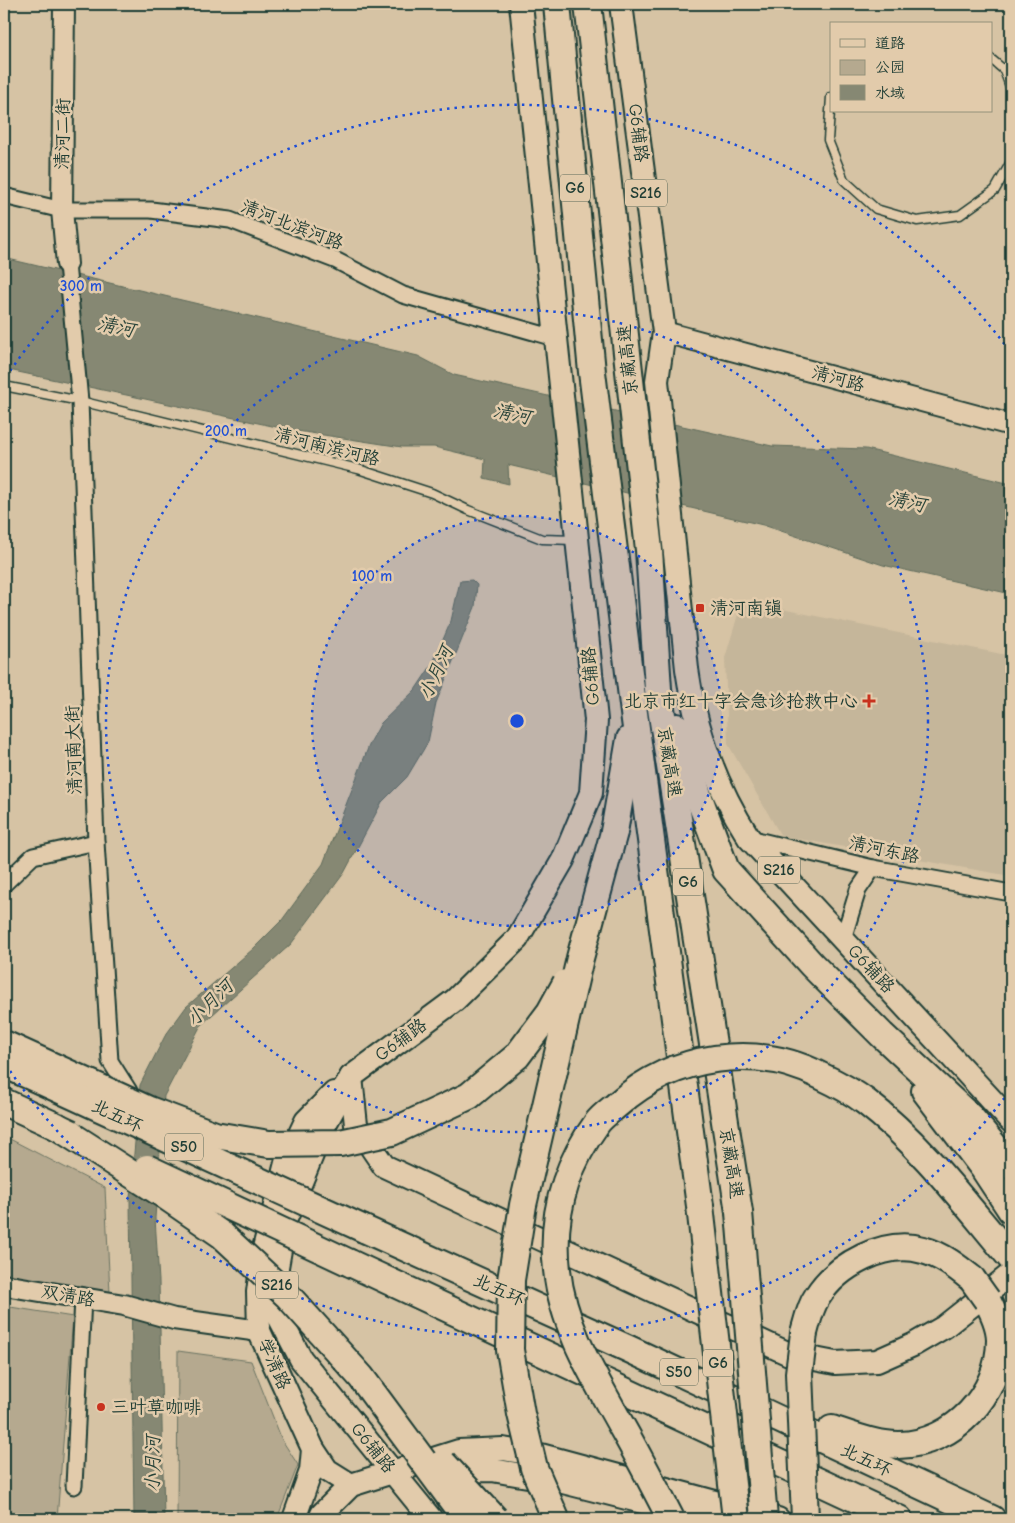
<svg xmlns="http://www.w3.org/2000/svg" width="1015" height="1523" font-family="'Comic Neue','LXGW WenKai TC',sans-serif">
	<rect width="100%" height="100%" fill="#d6c3a4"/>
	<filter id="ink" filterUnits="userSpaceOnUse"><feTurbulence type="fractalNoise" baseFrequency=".02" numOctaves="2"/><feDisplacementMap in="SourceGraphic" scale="10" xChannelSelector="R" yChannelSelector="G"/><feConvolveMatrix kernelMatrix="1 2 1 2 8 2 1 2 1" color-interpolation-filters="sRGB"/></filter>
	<g filter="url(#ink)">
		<!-- built -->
		<polygon fill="#c5b69a" points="742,601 1011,656 1011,876 781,836 728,744 725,658"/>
		<!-- green -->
		<g fill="#b5a98f" stroke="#6a7362">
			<polygon points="4,1136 105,1188 110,1294 4,1276"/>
			<polygon points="4,1306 73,1317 57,1519 4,1519"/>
			<polygon points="178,1351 251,1361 282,1440 298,1465 277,1519 177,1519"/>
		</g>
		<!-- water -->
		<g fill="#868873" stroke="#5d6a5a">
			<polygon points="4,258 418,356 454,375 772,446 866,449 1011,484 1011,594 883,565 763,525 508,465 509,484 484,478 485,459 434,447 402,447 291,430 4,369"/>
			<polygon points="472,580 477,585 475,607 436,703 428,742 407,777 382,802 344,873 291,944 201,1025 164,1096 155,1218 159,1281 164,1519 134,1519 130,1199 140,1085 165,1036 186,1007 253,949 282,920 323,864 370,743 381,723 415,690 433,663 451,621 460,581"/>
		</g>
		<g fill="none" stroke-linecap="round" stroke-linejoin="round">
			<!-- lane casing -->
			<g stroke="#1f3d34" stroke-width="11">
				<g id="lane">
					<polyline points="991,59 1004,70 1011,89"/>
					<polyline points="831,97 828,140 844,180 876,209 917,221 960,215 995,190 1011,162"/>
					<polyline points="4,386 80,401 358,469 432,493 468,510 542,539 574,540"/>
				</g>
			</g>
			<!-- street casing -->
			<g stroke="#1f3d34" stroke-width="19">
				<g id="street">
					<polyline points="4,196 62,210 151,210 230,220 337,261 403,295 555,338"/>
					<polyline points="67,264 80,401 96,842 110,1061 129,1091"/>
					<polyline points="749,838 873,868 1011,893"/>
					<polyline points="4,884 33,856 96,842"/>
					<polyline points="843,939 858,890 873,868"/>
					<polyline points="74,1486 83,1298"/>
				</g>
			</g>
			<!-- secondary casing -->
			<g stroke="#1f3d34" stroke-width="24">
				<g id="secondary">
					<polyline points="64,4 62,210 67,264"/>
					<polyline points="664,332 1011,425"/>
					<polyline points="4,1285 124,1305 174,1319 259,1331"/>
				</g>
			</g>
			<!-- primary casing -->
			<g stroke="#1f3d34" stroke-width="26">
				<g id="primary">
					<path d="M 621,4 L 664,332 L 657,381 L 687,669 C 695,730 716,786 749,838 L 1011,1121"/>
					<polyline points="351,1077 356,1125 384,1166 789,1354 835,1363 877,1361 913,1345 944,1327 1011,1274"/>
					<polyline points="313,1449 327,1470 351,1485"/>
					<polyline points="439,1471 492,1470 563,1482 710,1519"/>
					<polyline points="294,1519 311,1471 313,1449 259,1331 258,1292 263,1252 286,1163 306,1121 334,1093"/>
					<polyline points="320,1519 322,1514 351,1485 459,1451 503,1449 541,1455 778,1519"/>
					<polyline points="431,1519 301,1359 278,1315 277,1267 285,1221 323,1128 351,1077 455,1000 517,939 563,860 591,793 596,720 521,4"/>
				</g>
			</g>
			<!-- highway casing -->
			<g stroke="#1f3d34" stroke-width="30">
				<g id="highway">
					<polyline points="557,4 592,372 634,713 700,1206"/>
					<polyline points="588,4 649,550 658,689 739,1212"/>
					<polyline points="677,727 698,795 726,870 812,965 882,1035 971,1118 1011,1166"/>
					<polyline points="614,832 630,739"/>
					<polyline points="925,1091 984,1169 1011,1210"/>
					<polyline points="364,1229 629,1349 992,1519"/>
					<polyline points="350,1263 899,1519"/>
					<path d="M 804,1333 C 807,1322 810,1307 817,1297 C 837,1265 885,1239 923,1250 C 942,1255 957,1267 972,1279"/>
					<path d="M 832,1429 C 853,1436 876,1445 899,1445 C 954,1444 1000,1394 1000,1340 C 1000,1326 993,1312 987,1300"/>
				</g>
			</g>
			<!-- lane -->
			<use href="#lane" stroke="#e2cbab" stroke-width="8"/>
			<!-- street -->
			<use href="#street" stroke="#e2cbab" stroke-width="15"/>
			<!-- secondary -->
			<use href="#secondary" stroke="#e2cbab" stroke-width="20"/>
			<!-- primary -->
			<use href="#primary" stroke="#e2cbab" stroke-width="22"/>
			<!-- highway -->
			<use href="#highway" stroke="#e2cbab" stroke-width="26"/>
			<!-- highway-bridge casing -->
			<g stroke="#1f3d34" stroke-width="30" stroke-linecap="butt">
				<g id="highway-bridge">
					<polyline points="4,1044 149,1110 215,1135 269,1144 340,1143 392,1132 469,1096 517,1056 550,1012 566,983"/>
					<polyline points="4,1064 364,1229"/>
					<polyline points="4,1102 71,1133"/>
					<polyline points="55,1125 164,1195 222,1235 288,1296 361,1377 466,1519"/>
					<polyline points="147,1168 350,1263"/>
					<polyline points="700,1206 736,1519"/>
					<polyline points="739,1212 764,1519"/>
					<polyline points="972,1279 987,1300"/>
					<polyline points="804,1333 799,1373 805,1519"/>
					<polyline points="443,1463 495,1519"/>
					<polyline points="556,1519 534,1468 521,1414 510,1350 511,1280 523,1205 580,958 614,832"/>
					<path d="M 671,1519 C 655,1488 639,1457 622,1427 C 595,1378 563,1328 557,1270 C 551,1217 565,1167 597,1123 C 602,1116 611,1110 618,1104 C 673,1055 755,1042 821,1076 C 836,1083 853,1092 866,1102 C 922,1145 966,1205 1011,1258"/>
				</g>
			</g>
			<!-- highway-bridge -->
			<use href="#highway-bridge" stroke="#e2cbab" stroke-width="26"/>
		</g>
	</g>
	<!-- distance rings -->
	<circle cx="517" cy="721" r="205" fill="#1d4ed8" fill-opacity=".12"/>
	<g fill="none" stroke="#1d4ed8" stroke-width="2.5" stroke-dasharray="2.5 5">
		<circle cx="517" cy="721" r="205"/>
		<circle cx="517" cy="721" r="411"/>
		<path d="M1009 1092A616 616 0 0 1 6 1065M6 377A616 616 0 0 1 1009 350"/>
	</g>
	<!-- markers -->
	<g fill="#c8321e" stroke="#e2cbab" stroke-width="2">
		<rect x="695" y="603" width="10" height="10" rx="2.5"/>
		<path d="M866.5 693.5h5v5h5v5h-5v5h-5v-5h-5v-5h5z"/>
		<circle cx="101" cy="1407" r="5"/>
	</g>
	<g text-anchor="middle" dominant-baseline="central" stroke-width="5" stroke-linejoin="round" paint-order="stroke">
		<!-- shield labels -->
		<g fill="#e2cbab" stroke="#5a6858" stroke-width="1">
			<rect x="560" y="174.5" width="30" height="27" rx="4"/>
			<rect x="625" y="179.5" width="42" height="27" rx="4"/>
			<rect x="758" y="856.5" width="42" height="27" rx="4"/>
			<rect x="673" y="868.5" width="30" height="27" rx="4"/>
			<rect x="165" y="1133.5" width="38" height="27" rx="4"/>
			<rect x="256" y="1271.5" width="42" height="27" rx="4"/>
			<rect x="703" y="1349.5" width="30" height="27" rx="4"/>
			<rect x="660" y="1358.5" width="38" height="27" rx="4"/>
		</g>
		<g font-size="16" font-weight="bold" fill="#1f3d34">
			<text x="575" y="188">G6</text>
			<text x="646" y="193">S216</text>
			<text x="779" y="870">S216</text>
			<text x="688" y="882">G6</text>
			<text x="184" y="1147">S50</text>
			<text x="277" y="1285">S216</text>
			<text x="718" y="1363">G6</text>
			<text x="679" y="1372">S50</text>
		</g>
		<!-- street labels -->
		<g font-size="18" fill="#1f3d34" stroke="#e2cbab">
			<text transform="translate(638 133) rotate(83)">G6辅路</text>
			<text transform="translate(63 134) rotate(-89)">清河二街</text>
			<text transform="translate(292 225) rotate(21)">清河北滨河路</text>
			<text transform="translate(628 360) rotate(-96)">京藏高速</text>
			<text transform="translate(838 379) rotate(15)">清河路</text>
			<text transform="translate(327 447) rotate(14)">清河南滨河路</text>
			<text transform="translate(591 676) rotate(-95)">G6辅路</text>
			<text transform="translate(74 750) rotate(-92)">清河南大街</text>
			<text transform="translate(669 762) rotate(81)">京藏高速</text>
			<text transform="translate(884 850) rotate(12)">清河东路</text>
			<text transform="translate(871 969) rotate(47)">G6辅路</text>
			<text transform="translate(401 1040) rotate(-36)">G6辅路</text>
			<text transform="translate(117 1116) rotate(25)">北五环</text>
			<text transform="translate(731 1163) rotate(81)">京藏高速</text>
			<text transform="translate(499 1290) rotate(24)">北五环</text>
			<text transform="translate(68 1296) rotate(10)">双清路</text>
			<text transform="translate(274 1364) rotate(66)">学清路</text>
			<text transform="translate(373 1448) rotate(51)">G6辅路</text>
			<text transform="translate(866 1460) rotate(25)">北五环</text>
		</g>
		<!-- poi labels -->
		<g font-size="18" fill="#1f3d34" stroke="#e2cbab" text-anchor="start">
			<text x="710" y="608">清河南镇</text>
			<text x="858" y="701" text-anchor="end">北京市红十字会急诊抢救中心</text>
			<text x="111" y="1407">三叶草咖啡</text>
		</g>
		<!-- water labels -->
		<g font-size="19" font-style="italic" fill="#29443a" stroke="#e2cbab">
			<text transform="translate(116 327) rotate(12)">清河</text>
			<text transform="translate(512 414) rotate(12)">清河</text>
			<text transform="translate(907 502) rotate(12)">清河</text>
			<text transform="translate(436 673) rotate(-65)">小月河</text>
			<text transform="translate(210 1003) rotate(-45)">小月河</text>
			<text transform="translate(153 1464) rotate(-90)">小月河</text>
		</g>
	</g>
	<circle cx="517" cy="721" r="8" fill="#1d4ed8" stroke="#e2cbab" stroke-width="2.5"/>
	<g font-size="15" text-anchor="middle" font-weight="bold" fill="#1d4ed8" stroke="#e2cbab" stroke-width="5" stroke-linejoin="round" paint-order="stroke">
		<text x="81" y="291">300 m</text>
		<text x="226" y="436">200 m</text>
		<text x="372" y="581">100 m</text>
	</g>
	<!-- margin -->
	<rect width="1015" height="1523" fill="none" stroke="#e2cbab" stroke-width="20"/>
	<rect x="10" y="10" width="995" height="1503" fill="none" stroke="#1f3d34" stroke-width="2" filter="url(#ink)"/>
	<!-- legend -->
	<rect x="830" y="22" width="162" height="90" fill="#e2cbab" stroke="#94927b"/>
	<rect x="840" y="39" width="25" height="8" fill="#e2cbab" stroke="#94927b"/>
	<text x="875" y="48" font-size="15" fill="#1f3d34">道路</text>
	<rect x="840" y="60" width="25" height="15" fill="#b5a98f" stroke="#94927b"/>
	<text x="875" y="72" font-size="15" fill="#1f3d34">公园</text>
	<rect x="840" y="85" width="25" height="15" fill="#868873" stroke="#94927b"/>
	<text x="875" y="98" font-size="15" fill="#1f3d34">水域</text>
</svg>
